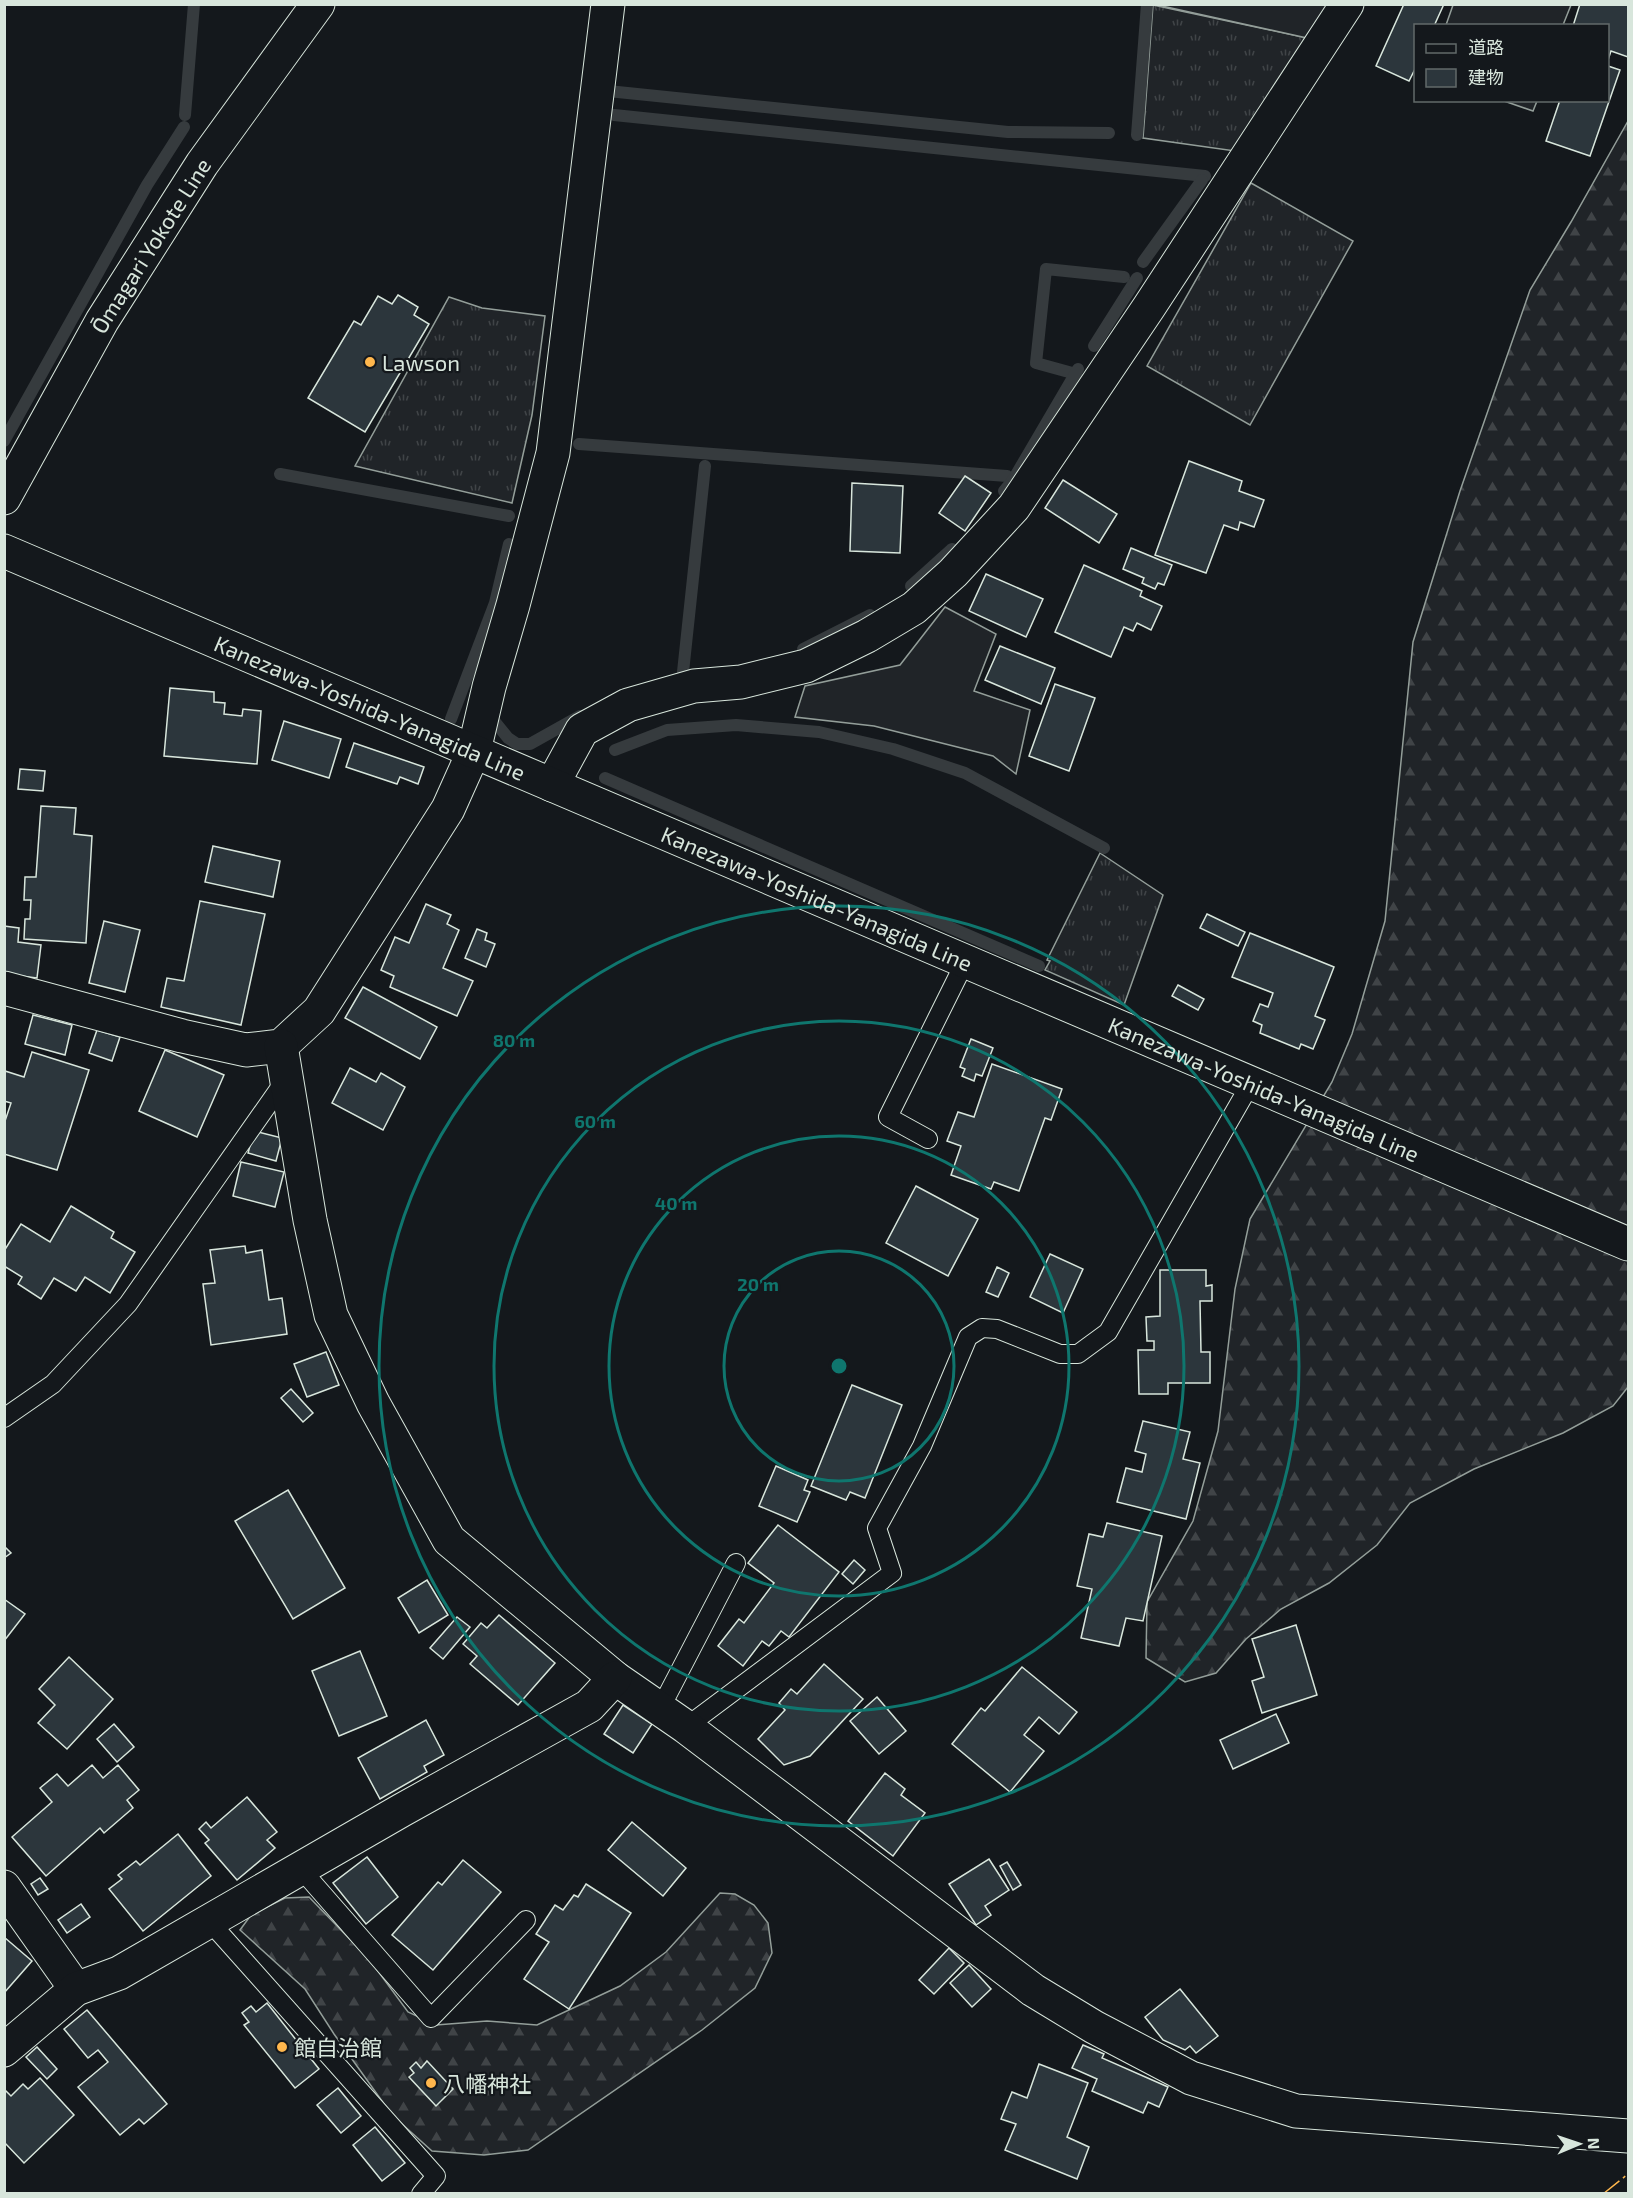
<svg xmlns="http://www.w3.org/2000/svg" width="1633" height="2198" font-family="'Exo 2','Noto Sans JP',sans-serif">
	<defs>
		<pattern id="grass-tufts" width="24" height="20" patternUnits="userSpaceOnUse" patternTransform="scale(1.5)"><rect width="24" height="20" fill="#202428"/><path d="M3 7l-1-3M5 7V3M7 7l1-3M15 17l-1-3M17 17v-4M19 17l1-3" fill="none" stroke="#404447"/></pattern>
		<pattern id="forest-firs" width="22" height="20" patternUnits="userSpaceOnUse" patternTransform="scale(1.5)"><rect width="22" height="20" fill="#202428"/><path d="M5 1l3.5 6h-7zM16 11l3.5 6h-7z" fill="#404447"/></pattern>
	</defs>
	<rect width="100%" height="100%" fill="#14181c"/>
	<!-- grass -->
	<g fill="url(#grass-tufts)" stroke="#939e99" stroke-width="1.5">
		<polygon points="1153,5 1307,38 1235,151 1143,138"/>
		<polygon points="1251,183 1353,241 1250,425 1147,366"/>
		<polygon points="449,297 482,308 545,316 532,415 512,503 355,466"/>
		<polygon points="1100,853 1163,895 1124,1005 1045,970 1050,961 1047,960"/>
	</g>
	<!-- forest -->
	<g fill="url(#forest-firs)" stroke="#939e99" stroke-width="1.5">
		<polygon points="1628,121 1628,1387 1613,1406 1563,1433 1474,1469 1410,1503 1377,1545 1329,1583 1281,1609 1246,1639 1216,1673 1185,1682 1146,1658 1147,1602 1193,1521 1218,1431 1235,1289 1250,1219 1332,1082 1352,1034 1385,921 1413,642 1460,491 1530,290 1571,222"/>
		<polygon points="720,1893 735,1894 754,1905 768,1923 772,1953 755,1988 702,2030 528,2150 484,2155 432,2151 392,2115 334,2034 305,1989 240,1930 251,1915 285,1898 309,1897 369,1959 408,2012 436,2025 487,2021 537,2025 620,1986 666,1952"/>
	</g>
	<!-- garden -->
	<g fill="#202428" stroke="#939e99" stroke-width="1.5">
		<polygon points="1153,4 1331,5 1307,38"/>
		<polygon points="1453,5 1453,4 1571,5 1563,25 1446,25"/>
		<polygon points="1504,101 1537,100 1537,101 1533,111"/>
		<polygon points="945,607 996,634 974,691 1030,710 1016,774 993,756 874,726 795,717 805,686 900,665"/>
	</g>
	<g fill="none" stroke-linecap="round" stroke-linejoin="round">
		<!-- stream -->
		<g stroke="#363b3e" stroke-width="12">
			<polyline points="610,80 608,91 1008,132 1109,133"/>
			<polyline points="185,115 194,4"/>
			<polyline points="614,115 1205,176"/>
			<polyline points="1137,135 1147,4"/>
			<polyline points="1143,262 1202,180"/>
			<polyline points="1094,346 1137,278"/>
			<polyline points="1076,374 1036,363 1046,269 1124,277"/>
			<polyline points="4,441 147,185 184,127"/>
			<polyline points="579,444 1007,476"/>
			<polyline points="280,474 509,516"/>
			<polyline points="1004,491 1013,480 1078,369"/>
			<polyline points="911,586 952,549"/>
			<polyline points="803,649 870,615"/>
			<polyline points="683,672 705,466"/>
			<polyline points="451,719 495,603 509,544"/>
			<polyline points="495,722 508,738 517,744 530,744 580,716"/>
			<polyline points="615,750 667,730 736,725 819,732 893,749 965,773 1104,848"/>
			<polyline points="605,778 1039,966"/>
		</g>
	</g>
	<!-- building -->
	<g fill="#2c363c" stroke="#d8e6dc" stroke-width="1.5">
		<polygon points="1404,4 1444,4 1434,26 1416,26 1416,67 1409,81 1376,66"/>
		<polygon points="1580,4 1628,4 1628,57 1611,51 1608,60 1608,26 1573,26"/>
		<polygon points="1608,66 1620,70 1590,156 1546,141 1560,100 1608,100"/>
		<polygon points="398,295 418,307 414,315 429,324 365,432 308,398 354,321 361,325 378,296 392,304"/>
		<polygon points="1189,461 1242,481 1239,491 1264,500 1254,527 1240,522 1238,530 1224,525 1206,573 1155,555"/>
		<polygon points="965,476 991,493 965,531 939,513"/>
		<polygon points="1063,480 1117,514 1099,543 1045,508"/>
		<polygon points="852,483 903,486 900,553 850,551"/>
		<polygon points="1131,548 1172,565 1164,585 1158,583 1155,589 1142,583 1144,578 1123,569"/>
		<polygon points="1084,565 1142,591 1140,596 1162,606 1151,630 1137,623 1133,631 1124,627 1111,657 1055,632"/>
		<polygon points="986,574 1043,599 1026,637 969,611"/>
		<polygon points="1000,646 1055,668 1041,704 985,680"/>
		<polygon points="1055,684 1095,698 1069,771 1029,756"/>
		<polygon points="170,688 214,692 214,702 225,703 224,714 242,716 243,709 261,711 257,764 164,756"/>
		<polygon points="284,721 341,739 329,778 272,760"/>
		<polygon points="354,743 424,767 418,784 400,777 397,784 346,767"/>
		<polygon points="20,769 45,771 43,791 18,789"/>
		<polygon points="41,806 76,808 74,834 92,836 86,943 24,939 25,919 30,919 31,900 24,900 25,877 36,877"/>
		<polygon points="213,846 280,861 273,897 205,882"/>
		<polygon points="200,901 265,914 241,1025 161,1007 167,978 184,981"/>
		<polygon points="426,904 451,915 447,924 459,930 443,968 473,981 457,1016 390,987 394,976 381,970 395,937 409,943"/>
		<polygon points="1207,914 1245,932 1238,946 1200,928"/>
		<polygon points="104,921 140,930 125,992 89,983"/>
		<polygon points="4,926 19,928 18,942 41,945 37,978 4,974"/>
		<polygon points="477,929 487,933 485,940 495,944 486,967 465,958"/>
		<polygon points="1250,933 1334,967 1315,1016 1325,1020 1313,1049 1301,1044 1299,1049 1260,1033 1262,1025 1253,1021 1260,1004 1268,1007 1273,993 1232,977"/>
		<polygon points="1178,985 1204,999 1198,1010 1172,996"/>
		<polygon points="363,987 437,1027 420,1059 345,1018"/>
		<polygon points="33,1015 72,1025 65,1055 25,1044"/>
		<polygon points="97,1030 120,1037 112,1061 89,1053"/>
		<polygon points="971,1039 993,1048 982,1076 976,1074 974,1081 962,1076 965,1069 960,1067"/>
		<polygon points="165,1050 224,1075 197,1137 139,1111"/>
		<polygon points="32,1052 89,1070 57,1170 4,1154 4,1124 11,1103 4,1101 4,1073 5,1071 24,1077"/>
		<polygon points="992,1064 1062,1089 1051,1120 1045,1118 1019,1191 994,1182 991,1189 951,1175 961,1146 947,1141 958,1112 974,1117"/>
		<polygon points="350,1068 376,1082 381,1073 405,1087 383,1130 332,1103"/>
		<polygon points="254,1131 282,1138 276,1161 248,1153"/>
		<polygon points="241,1162 284,1172 275,1207 233,1196"/>
		<polygon points="916,1186 978,1219 948,1276 886,1243"/>
		<polygon points="71,1206 114,1232 111,1238 135,1252 110,1293 85,1277 76,1291 54,1278 41,1299 18,1284 22,1277 4,1266 4,1251 21,1224 50,1242"/>
		<polygon points="245,1246 246,1253 262,1250 269,1300 282,1298 287,1334 211,1345 203,1284 215,1283 210,1250"/>
		<polygon points="1050,1254 1083,1269 1063,1313 1030,1297"/>
		<polygon points="997,1267 1009,1273 998,1297 986,1292"/>
		<polygon points="1160,1270 1206,1270 1206,1286 1212,1285 1212,1301 1200,1301 1201,1352 1210,1352 1210,1383 1168,1383 1168,1394 1139,1394 1138,1350 1154,1350 1154,1341 1147,1341 1146,1317 1160,1316"/>
		<polygon points="326,1352 339,1385 307,1397 294,1364"/>
		<polygon points="852,1385 902,1405 865,1498 850,1492 846,1500 811,1486"/>
		<polygon points="291,1389 313,1413 303,1422 281,1398"/>
		<polygon points="1143,1421 1190,1432 1183,1459 1200,1463 1186,1519 1117,1502 1126,1468 1142,1472 1146,1454 1135,1451"/>
		<polygon points="776,1466 808,1480 804,1490 810,1492 797,1522 759,1506"/>
		<polygon points="288,1490 345,1588 293,1619 235,1521"/>
		<polygon points="1107,1523 1162,1536 1143,1621 1126,1618 1119,1646 1081,1638 1092,1589 1077,1586 1089,1534 1103,1537"/>
		<polygon points="778,1525 839,1572 789,1637 781,1631 769,1646 762,1641 743,1666 718,1646 739,1619 744,1623 774,1583 748,1563"/>
		<polygon points="4,1546 11,1553 4,1558"/>
		<polygon points="854,1560 865,1570 853,1584 842,1574"/>
		<polygon points="427,1580 448,1615 419,1633 398,1598"/>
		<polygon points="4,1599 25,1614 4,1641"/>
		<polygon points="499,1615 555,1663 518,1705 470,1664 477,1656 463,1644 481,1623 487,1628"/>
		<polygon points="457,1617 470,1627 443,1659 430,1648"/>
		<polygon points="1296,1625 1317,1695 1262,1713 1252,1681 1264,1677 1252,1639"/>
		<polygon points="360,1651 387,1716 339,1736 312,1671"/>
		<polygon points="69,1657 113,1699 67,1749 38,1723 55,1705 39,1689"/>
		<polygon points="824,1664 863,1699 810,1756 784,1765 758,1739 785,1710 779,1703 791,1689 797,1694"/>
		<polygon points="1022,1667 1077,1712 1059,1734 1039,1717 1024,1735 1044,1751 1010,1792 952,1744 981,1708 985,1711"/>
		<polygon points="877,1697 906,1731 879,1754 850,1721"/>
		<polygon points="623,1705 652,1724 633,1753 604,1734"/>
		<polygon points="1276,1714 1289,1743 1233,1769 1220,1740"/>
		<polygon points="426,1720 444,1755 424,1766 427,1772 380,1799 358,1758"/>
		<polygon points="114,1724 134,1747 117,1762 97,1739"/>
		<polygon points="92,1765 103,1778 118,1765 139,1790 127,1800 133,1808 104,1833 100,1828 46,1876 12,1837 52,1802 40,1788 57,1774 68,1786"/>
		<polygon points="885,1773 905,1789 901,1795 925,1813 893,1856 848,1821"/>
		<polygon points="247,1797 277,1832 267,1840 275,1848 237,1880 205,1843 209,1840 199,1829 206,1822 211,1828"/>
		<polygon points="632,1822 686,1868 663,1896 608,1850"/>
		<polygon points="178,1834 211,1876 143,1931 109,1889 122,1879 118,1875 136,1861 140,1865"/>
		<polygon points="367,1857 398,1897 366,1924 333,1883"/>
		<polygon points="989,1859 1009,1890 985,1906 991,1915 976,1925 949,1884"/>
		<polygon points="463,1860 501,1892 433,1970 392,1935 438,1882 442,1885"/>
		<polygon points="1007,1862 1021,1885 1013,1890 1000,1866"/>
		<polygon points="40,1878 48,1889 38,1895 31,1884"/>
		<polygon points="586,1884 631,1913 569,2009 524,1979 549,1942 536,1934 555,1905 563,1910 574,1895 578,1897"/>
		<polygon points="81,1904 90,1917 67,1933 58,1920"/>
		<polygon points="4,1937 32,1961 4,1993"/>
		<polygon points="949,1948 964,1963 934,1994 919,1980"/>
		<polygon points="969,1965 991,1989 972,2007 950,1983"/>
		<polygon points="1180,1989 1218,2036 1196,2053 1190,2046 1185,2050 1163,2040 1145,2017"/>
		<polygon points="267,2003 319,2069 295,2088 244,2025 249,2022 242,2013 251,2006 256,2012"/>
		<polygon points="87,2010 167,2104 144,2124 139,2119 120,2135 78,2087 108,2062 98,2050 88,2058 64,2029"/>
		<polygon points="1083,2045 1104,2054 1102,2058 1168,2087 1159,2107 1148,2102 1143,2113 1092,2091 1097,2079 1072,2068"/>
		<polygon points="37,2047 57,2069 47,2079 26,2057"/>
		<polygon points="427,2061 453,2089 436,2106 409,2077 414,2073 410,2068 416,2062 421,2068"/>
		<polygon points="1039,2064 1088,2083 1067,2137 1089,2147 1077,2179 1005,2150 1016,2124 1001,2119 1012,2092 1027,2098"/>
		<polygon points="40,2078 74,2115 24,2163 4,2142 4,2089 11,2096 23,2084 28,2089"/>
		<polygon points="338,2088 361,2116 341,2133 317,2105"/>
		<polygon points="375,2127 405,2163 382,2181 353,2145"/>
	</g>
	<g fill="none" stroke-linecap="round" stroke-linejoin="round">
		<!-- service casing -->
		<g stroke="#d8e6dc" stroke-width="20">
			<g id="service">
				<polyline points="928,1139 888,1117 965,962"/>
				<polyline points="4,1418 53,1384 128,1304 286,1079"/>
				<polyline points="660,1709 736,1563"/>
				<polyline points="686,1727 892,1573 877,1528 922,1446 968,1337 982,1328 997,1329 1060,1354 1078,1354 1108,1332 1251,1083"/>
				<polyline points="300,1868 431,2018 526,1920"/>
				<polyline points="209,1921 436,2176 421,2194"/>
			</g>
		</g>
		<!-- minor casing -->
		<g stroke="#d8e6dc" stroke-width="35">
			<g id="minor">
				<polyline points="552,785 582,730 628,705 694,686 741,682 806,666 867,636 914,608 953,573 1014,507 1149,307 1347,4"/>
				<polyline points="4,988 182,1036 246,1050 281,1046 319,1011 448,809 474,751 489,687 513,605 553,453 608,4"/>
				<polyline points="281,1046 310,1220 331,1315 373,1403 449,1540 615,1678 686,1727 1033,1990 1094,2027 1191,2078 1296,2111 1628,2136"/>
				<polyline points="4,1887 76,1989"/>
				<polyline points="4,2050 76,1989 119,1973 402,1810 589,1706 615,1678"/>
			</g>
		</g>
		<!-- secondary casing -->
		<g stroke="#d8e6dc" stroke-width="35">
			<g id="secondary">
				<path id="s1" d="M 4,551 L 1628,1244"/>
			</g>
		</g>
		<!-- primary casing -->
		<g stroke="#d8e6dc" stroke-width="35">
			<g id="primary">
				<path id="s2" d="M 4,498 L 102,321 L 202,164 L 318,4"/>
			</g>
		</g>
		<!-- service -->
		<use href="#service" stroke="#14181c" stroke-width="18"/>
		<!-- minor -->
		<use href="#minor" stroke="#14181c" stroke-width="33"/>
		<!-- secondary -->
		<use href="#secondary" stroke="#14181c" stroke-width="33"/>
		<!-- primary -->
		<use href="#primary" stroke="#14181c" stroke-width="33"/>
		<!-- power -->
		<polyline stroke="#ffb74d" stroke-width="1.5" stroke-dasharray="21 4.5 3 4.5" stroke-linecap="butt" points="1603,2194 1628,2174"/>
	</g>
	<!-- distance rings -->
	<g fill="none" stroke="#0f766e" stroke-width="3">
		<circle cx="839" cy="1366" r="115"/>
		<circle cx="839" cy="1366" r="230"/>
		<circle cx="839" cy="1366" r="345"/>
		<circle cx="839" cy="1366" r="460"/>
	</g>
	<!-- markers -->
	<g fill="#ffb74d" stroke="#14181c" stroke-width="2">
		<circle cx="370" cy="362" r="6"/>
		<circle cx="282" cy="2047" r="6"/>
		<circle cx="431" cy="2083" r="6"/>
	</g>
	<g text-anchor="middle" dominant-baseline="central" stroke-width="4.5" stroke-linejoin="round" paint-order="stroke">
		<!-- street labels -->
		<g font-size="22" fill="#d8e6dc" stroke="#14181c">
			<text stroke="none"><textPath href="#s2" startOffset="292">Ōmagari Yokote Line</textPath></text>
			<text stroke="none"><textPath href="#s1" startOffset="398">Kanezawa-Yoshida-Yanagida Line</textPath></text>
			<text stroke="none"><textPath href="#s1" startOffset="884">Kanezawa-Yoshida-Yanagida Line</textPath></text>
			<text stroke="none"><textPath href="#s1" startOffset="1370">Kanezawa-Yoshida-Yanagida Line</textPath></text>
		</g>
		<!-- poi labels -->
		<g font-size="22" fill="#d8e6dc" stroke="#14181c" text-anchor="start">
			<text x="382" y="362">Lawson</text>
			<text x="294" y="2047">館自治館</text>
			<text x="443" y="2083">八幡神社</text>
		</g>
	</g>
	<circle cx="839" cy="1366" r="9" fill="#0f766e" stroke="#14181c" stroke-width="3"/>
	<g font-size="18" text-anchor="middle" font-weight="bold" fill="#0f766e" stroke="#14181c" stroke-width="4.5" stroke-linejoin="round" paint-order="stroke">
		<text x="514" y="1047">80 m</text>
		<text x="595" y="1128">60 m</text>
		<text x="676" y="1210">40 m</text>
		<text x="758" y="1291">20 m</text>
	</g>
	<!-- border -->
	<rect width="1633" height="2198" fill="none" stroke="#d8e6dc" stroke-width="12"/>
	<!-- legend -->
	<rect x="1414" y="24" width="195" height="78" fill="#14181c" stroke="#626a69" stroke-width="1.5"/>
	<rect x="1426" y="44" width="30" height="9" fill="#14181c" stroke="#626a69" stroke-width="1.5"/>
	<text x="1468" y="54" font-size="18" fill="#d8e6dc">道路</text>
	<rect x="1426" y="69" width="30" height="18" fill="#2c363c" stroke="#626a69" stroke-width="1.5"/>
	<text x="1468" y="84" font-size="18" fill="#d8e6dc">建物</text>
	<!-- north arrow -->
	<g transform="translate(1579 2144) rotate(88)" stroke="#14181c" stroke-width="4.5" paint-order="stroke">
	<path d="M0-4.5L10 22L0 15L-10 22Z" fill="#d8e6dc"/>
	<text y="-9" font-size="16" font-weight="bold" text-anchor="middle" fill="#d8e6dc">N</text>
	</g>
</svg>
